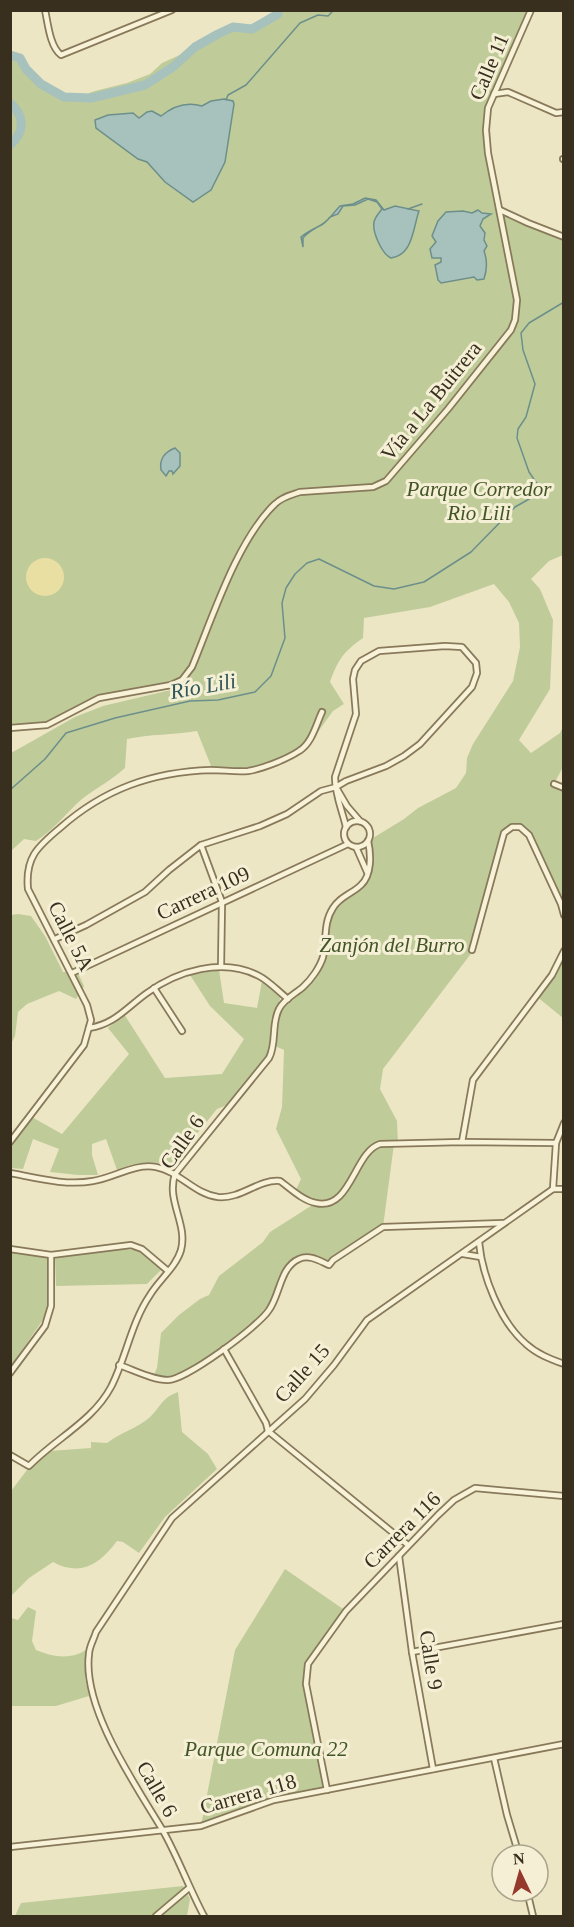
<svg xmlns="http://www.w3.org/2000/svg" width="574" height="1927" font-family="Georgia,serif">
	<rect width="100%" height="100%" fill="#ede6c5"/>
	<!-- green -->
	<g fill="#bfcc99">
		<path d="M 278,11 L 531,11 L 488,108 L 486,130 L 500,209 L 563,237 L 563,555 L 549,561 L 531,579 L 540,589 L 553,620 L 550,689 L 519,740 L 531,753 L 560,733 L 563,727 L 563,767 L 554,784 L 563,788 L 563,915 L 529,835 L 521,827 L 512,827 L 504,833 L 473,951 L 383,1069 L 380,1089 L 397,1121 L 398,1144 L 394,1144 L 383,1227 L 329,1265 L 311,1257 L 299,1259 L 288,1267 L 270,1309 L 224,1349 L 179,1379 L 153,1377 L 157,1368 L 161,1333 L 179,1315 L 200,1299 L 209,1295 L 219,1276 L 263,1242 L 270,1232 L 314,1204 L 295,1192 L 301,1179 L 276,1129 L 282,1107 L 284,1050 L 273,1045 L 280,1007 L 304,986 L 323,958 L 332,909 C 361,885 371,881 368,841 L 404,819 L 418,808 L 456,788 L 466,773 L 467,758 L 473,744 L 513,681 L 520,647 L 519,623 L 509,602 L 494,584 L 430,607 L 364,618 L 363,638 C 343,652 338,660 330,682 L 344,704 L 333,711 L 307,747 L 267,765 L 213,771 L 197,731 C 173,735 150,734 127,739 L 125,768 C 112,780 96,788 82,799 C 66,813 54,830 36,841 L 24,839 L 11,851 L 11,753 L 75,717 L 103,706 L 179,688 L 177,683 L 108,696 L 47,725 L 11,728 L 11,55 L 20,58 C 34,86 54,96 85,98 L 89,93 L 95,91 L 127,83 L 150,74 L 162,63 L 193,49 L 233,27 L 252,29 L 278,14 Z"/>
		<polygon points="18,914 31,916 45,936 63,972 77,971 84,986 76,999 59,991 27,1004 18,1012 15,1036 11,1044 11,915"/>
		<polygon points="563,951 563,1018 536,996 552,975"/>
		<path d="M 219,970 L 224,1003 L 257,1008 L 262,981 L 281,996 L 274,1017 L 269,1053 L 227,1105 L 217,1109 L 191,1141 L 187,1138 L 173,1154 L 177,1161 L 174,1165 C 153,1161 135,1161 117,1170 L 106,1139 L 92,1144 L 92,1155 L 98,1175 L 78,1175 L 50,1172 L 59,1149 L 33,1139 L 23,1169 L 11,1168 L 10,1147 L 30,1116 L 62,1134 L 129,1054 L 108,1028 L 124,1014 L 165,1078 L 222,1074 L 244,1039 L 210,1006 L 190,975 Z"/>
		<polygon points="120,1249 138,1250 161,1270 147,1284 56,1286 55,1257"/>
		<polygon points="11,1251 47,1258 49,1287 47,1314 11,1366"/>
		<path d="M 178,1392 L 182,1432 L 208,1454 L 217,1469 L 165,1517 L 139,1553 L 123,1542 L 117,1541 C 100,1564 81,1577 53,1562 L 29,1578 L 11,1596 L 11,1491 L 27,1470 L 49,1451 L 91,1448 L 91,1442 L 107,1443 C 120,1433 137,1428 149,1418 C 161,1407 161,1398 178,1392 Z"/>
		<polygon points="285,1569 346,1611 308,1664 306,1672 327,1790 274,1800 201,1826 235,1650"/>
		<path d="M 28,1607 L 36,1611 L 32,1641 L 36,1650 C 53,1657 70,1660 86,1650 L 85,1678 L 89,1696 L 56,1706 L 11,1706 L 11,1618 L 18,1620 Z"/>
		<polygon points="183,1886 190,1899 187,1916 15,1916 21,1903"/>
	</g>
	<!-- sand -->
	<circle fill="#e9dfa3" cx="45" cy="577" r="19"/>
	<!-- water -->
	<g fill="#a7c1bc" stroke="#6d8f8b" stroke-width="1.5">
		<path d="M 224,99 L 233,101 L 234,104 L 225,162 L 211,190 L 193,202 L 165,182 L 147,162 L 138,159 L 96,128 L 95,120 L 108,115 L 133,113 L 139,118 L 147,112 L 152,111 L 161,116 C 172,107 186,101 202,106 L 211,101 Z"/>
		<path d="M 365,198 L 376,200 L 384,210 L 395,206 L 419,211 C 413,228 413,255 391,258 C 382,254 372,232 374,222 C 375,217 379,213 382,209 L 377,202 L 368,199 L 355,205 L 343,206 L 338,214 L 330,217 C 323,227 311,228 303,238 L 303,247 L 301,237 C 308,231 316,228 323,224 C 330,219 334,212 340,206 L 353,204 Z"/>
		<path d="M 478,210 L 482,213 L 491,214 L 483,219 L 480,226 L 485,233 L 484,240 L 487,246 L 484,251 C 487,259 487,270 484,279 L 477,280 L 474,277 L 441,283 L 438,280 L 435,265 L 441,262 L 441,258 L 432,258 L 430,249 L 436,242 L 432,236 L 438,221 L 446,212 L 463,211 L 472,213 Z"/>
		<path d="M 175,448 L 180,453 L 180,466 L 173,474 L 172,471 L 169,471 L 166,476 L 161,470 C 159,458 165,452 175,448 Z"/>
	</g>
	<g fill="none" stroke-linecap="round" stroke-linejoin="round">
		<!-- stream -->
		<g stroke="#6d8f8b" stroke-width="1.5">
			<polyline points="226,100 228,95 246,85 300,23 318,15 328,16 334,10"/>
			<polyline points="408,209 422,204"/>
			<polyline points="10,790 45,759 66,733 115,718 190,701 218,700 255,692 271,676 285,638 282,603 286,588 295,574 307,563 319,559 374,586 394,589 424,582 471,552 515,507 538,494 540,488 529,472 517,438 518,429 526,417 535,384 523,350 521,333 529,323 564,302"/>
		</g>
		<!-- river -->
		<g stroke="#a7c1bc" stroke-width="9">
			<polyline points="10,55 20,58 26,69 41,84 64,97 91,98 145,85 173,67 195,47 218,34 233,27 252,29 278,14 278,10"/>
			<path d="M 10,103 C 25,116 25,132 10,145"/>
		</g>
		<!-- minor casing -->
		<g stroke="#88795b" stroke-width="8">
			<g id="minor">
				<path d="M 45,10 C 48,24 50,47 61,55 L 172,10"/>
				<polyline points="494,94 508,92 556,113 564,112"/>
				<polyline points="563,159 564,159"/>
				<polyline points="500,210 528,223 564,237"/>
				<path d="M 10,728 L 47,725 L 99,698 L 171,685 L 182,680 L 192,667 C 212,619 237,540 275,504 C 282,497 291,495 300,492 L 373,487 L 386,481 L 448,409 L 511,330 L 515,320 L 517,300 L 488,153 L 486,130 L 488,108 L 531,10"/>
				<polyline points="554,784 564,788"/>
				<polyline points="337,789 347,806 360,821"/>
				<circle cx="357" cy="834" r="13"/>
				<polyline points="201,845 222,902 221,967"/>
				<polyline points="356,847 367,872"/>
				<path d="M 55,939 L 86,925 L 145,892 L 169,870 L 201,845 L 260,826 L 287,814 L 321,791 L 336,787 L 346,781 L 386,766 L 404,756 L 420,744 L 472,687 L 477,673 L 476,663 L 462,647 L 445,646 L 379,651 L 361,661 L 355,670 L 353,679 L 356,714 L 335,777 C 335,795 342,810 346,827"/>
				<polyline points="472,950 504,833 512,827 520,827 529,835 561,904 564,915"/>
				<polyline points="72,973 348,844"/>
				<polyline points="154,988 182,1031"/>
				<path d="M 89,1028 C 115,1024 126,1008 147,993 C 177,971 223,957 259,976 C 269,981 279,992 288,999"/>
				<path d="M 10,1142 L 84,1045 L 91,1020 L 87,1005 L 28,889 C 25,858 37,847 60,828 C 104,789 152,772 211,770 C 223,770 235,772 248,771 C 262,769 287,759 299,751 C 312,743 316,725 322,712"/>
				<polyline points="462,1142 473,1080 552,975 564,951"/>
				<path d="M 10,1173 C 37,1178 66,1186 93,1181 C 114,1178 134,1163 156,1167 C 179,1171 194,1194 218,1197 C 242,1199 258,1179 280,1181 C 290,1188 303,1201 316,1203 C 351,1211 354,1152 380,1144 L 462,1142 L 556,1143"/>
				<polyline points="553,1189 556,1143 564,1123"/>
				<polyline points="553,1189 564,1189"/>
				<path d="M 479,1242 C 482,1275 500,1322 526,1344 C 537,1354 550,1359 564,1364"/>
				<polyline points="10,1249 51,1255 131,1245 142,1249 168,1271"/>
				<polyline points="463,1254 481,1257"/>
				<polyline points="224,1349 266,1423 268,1431"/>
				<path d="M 119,1365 C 134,1370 152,1380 168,1380 C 186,1380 259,1326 269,1310 C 280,1295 280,1267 299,1259 C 309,1254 320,1261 329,1265 L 333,1260 L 383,1227 L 504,1223"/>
				<polyline points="10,1373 45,1326 51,1306 51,1255"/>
				<polyline points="268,1431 408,1545"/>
				<path d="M 10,1455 L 29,1466 C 55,1439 93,1421 111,1387 C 126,1358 131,1323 150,1295 C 159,1280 176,1267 181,1250 C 188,1224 166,1201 175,1174 L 269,1058 C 277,1043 271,1024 279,1009 C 284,999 295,994 303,987 C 311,980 320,967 323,957 C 327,940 323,923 333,908 C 340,896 352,894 361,885 C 372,875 371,854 368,841"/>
				<polyline points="399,1556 412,1652 433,1769"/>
				<polyline points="412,1652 564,1624"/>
				<polyline points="494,1758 507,1815 519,1855"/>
				<polyline points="327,1790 306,1684 308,1664 346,1611 438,1515 454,1500 475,1488 564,1496"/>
				<polyline points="10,1847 201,1826 274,1800 564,1744"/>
				<polyline points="527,1891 533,1916"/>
				<polyline points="156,1916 189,1888"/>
				<path d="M 204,1916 C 189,1888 178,1857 162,1829 C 135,1784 82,1708 89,1654 C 89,1647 94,1639 96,1632 L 172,1518 L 305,1399 L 334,1365 L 367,1320 L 553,1189"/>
			</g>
		</g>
		<!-- minor -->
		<use href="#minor" stroke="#f8f3d8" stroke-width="4.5"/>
	</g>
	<g text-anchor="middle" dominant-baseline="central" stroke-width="6" stroke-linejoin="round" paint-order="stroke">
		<!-- street labels -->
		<g font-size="21" fill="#392f1f" stroke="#f5f0d5">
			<text transform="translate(489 67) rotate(-67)">Calle 11</text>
			<text transform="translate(431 401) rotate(-51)">Vía a La Buitrera</text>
			<text transform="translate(203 893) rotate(-25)">Carrera 109</text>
			<text transform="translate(71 936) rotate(63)">Calle 5A</text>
			<text transform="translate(182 1142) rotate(-55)">Calle 6</text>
			<text transform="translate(302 1373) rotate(-48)">Calle 15</text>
			<text transform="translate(402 1530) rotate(-45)">Carrera 116</text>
			<text transform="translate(431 1660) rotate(81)">Calle 9</text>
			<text transform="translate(157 1789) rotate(60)">Calle 6</text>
			<text transform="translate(248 1794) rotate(-16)">Carrera 118</text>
		</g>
		<!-- park labels -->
		<g font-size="21" font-style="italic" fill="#435526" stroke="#f5f0d5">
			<text x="479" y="489">Parque Corredor<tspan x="479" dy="24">Rio Lili</tspan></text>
			<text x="392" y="945">Zanjón del Burro</text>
			<text x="266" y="1749">Parque Comuna 22</text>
		</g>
		<!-- water labels -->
		<g font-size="22" font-style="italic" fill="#2f5658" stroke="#f5f0d5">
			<text transform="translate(203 686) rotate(-10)">Río Lili</text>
		</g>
	</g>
	<!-- border -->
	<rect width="574" height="1927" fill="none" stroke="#392f1f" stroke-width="24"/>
	<!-- north arrow -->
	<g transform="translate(520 1873) rotate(355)"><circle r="28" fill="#f5f0d5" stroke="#aaa38c" stroke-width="1.5"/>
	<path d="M0-4.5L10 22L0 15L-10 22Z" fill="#96392d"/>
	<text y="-9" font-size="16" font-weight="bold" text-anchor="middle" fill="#392f1f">N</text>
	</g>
</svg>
